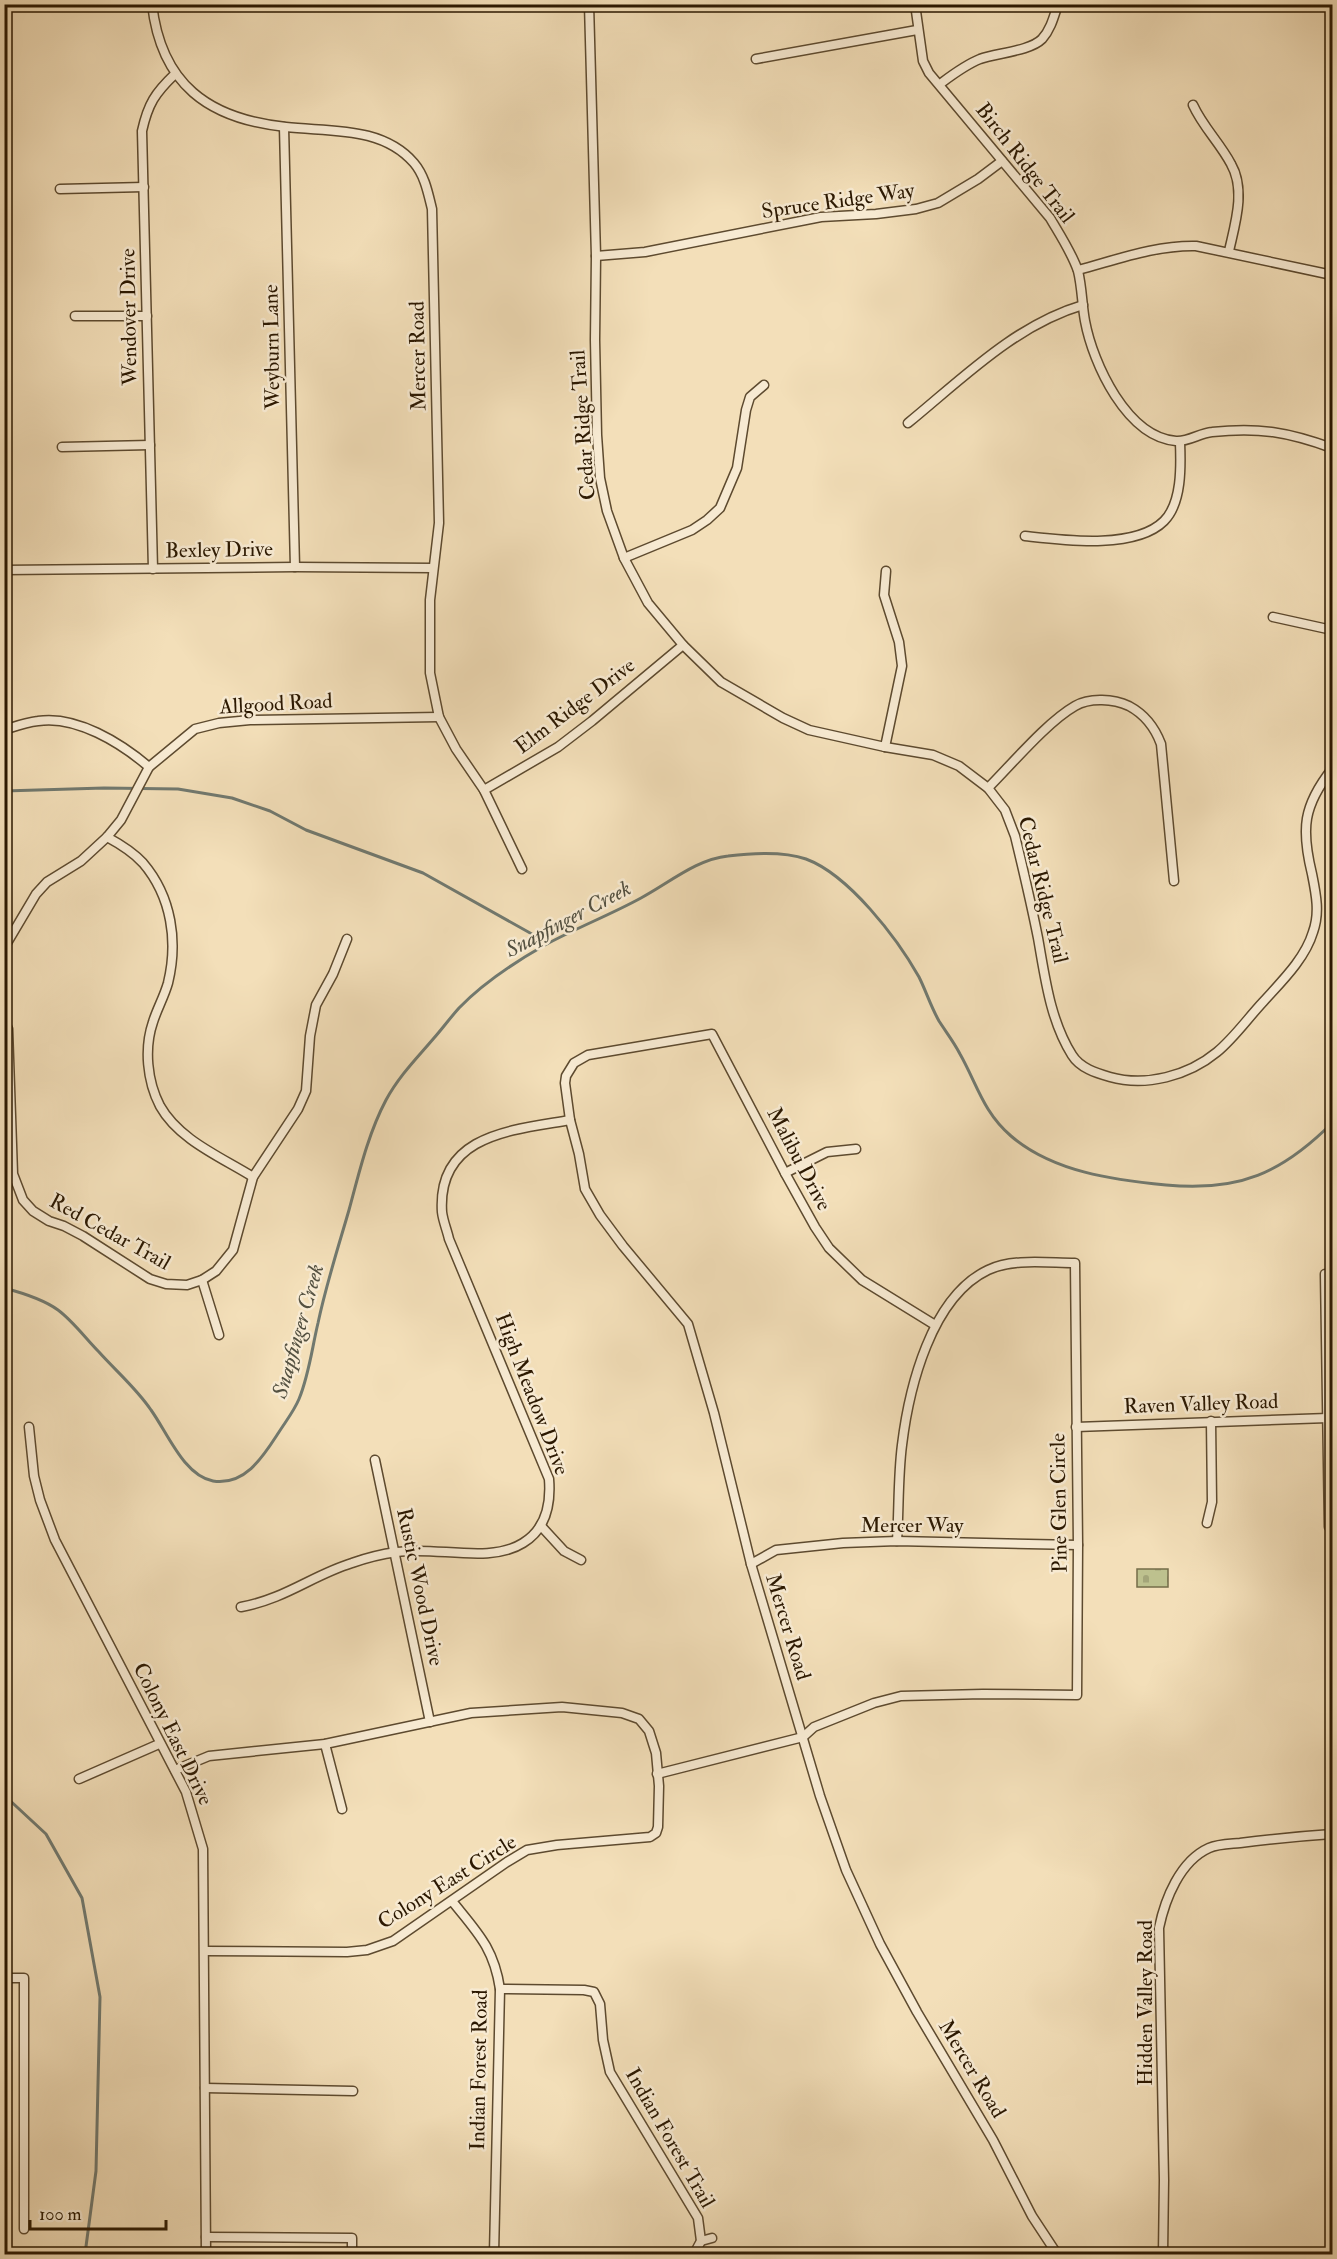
<svg xmlns="http://www.w3.org/2000/svg" width="1337" height="2259" font-family="'IM FELL Double Pica',serif">
	<defs>
		<pattern id="cemetery-stones" width="16" height="16" patternUnits="userSpaceOnUse" patternTransform="scale(1.5)"><rect width="16" height="16" fill="#bdc18e"/><path d="M2 7V4a2 2 0 0 1 4 0v3zM10 15v-3a2 2 0 0 1 4 0v3z" fill="#a3a579"/></pattern>
	</defs>
	<rect width="100%" height="100%" fill="#f3dfb9"/>
	<filter id="stains"><feTurbulence type="fractalNoise" baseFrequency=".00333" numOctaves="4"/><feColorMatrix values="0 0 0 0 .2 0 0 0 0 .09 0 0 0 0 .02 0 0 0 .5 -.17"/></filter>
	<radialGradient id="worn" r=".72"><stop offset=".6" stop-color="#630" stop-opacity="0"/><stop offset="1" stop-color="#630" stop-opacity=".3"/></radialGradient>
	<!-- cemetery -->
	<rect fill="url(#cemetery-stones)" stroke="#746c48" stroke-width="1.5" x="1137" y="1569" width="31" height="18"/>
	<g fill="none" stroke-linecap="round" stroke-linejoin="round">
		<!-- stream -->
		<g stroke="#71796f" stroke-width="3">
			<polyline points="4,791 104,788 178,789 232,798 270,811 306,830 423,873 548,943"/>
			<path d="M 4,1288 C 23,1293 43,1299 58,1310 C 73,1321 86,1339 99,1352 C 116,1371 137,1389 151,1410 C 167,1432 184,1476 213,1481 C 246,1486 264,1455 279,1432 C 286,1421 294,1411 299,1399 C 309,1375 312,1348 318,1323 C 326,1285 338,1248 349,1210 C 359,1173 368,1134 386,1100 C 399,1076 417,1058 434,1038 C 442,1029 450,1018 459,1008 C 483,983 515,962 545,945 C 576,928 610,915 641,898 C 669,883 697,859 728,856 C 753,853 783,851 806,859 C 849,875 897,938 919,977 C 926,991 931,1007 939,1021 C 946,1032 954,1042 960,1054 C 977,1084 983,1112 1011,1136 C 1053,1172 1114,1180 1166,1185 C 1239,1192 1282,1173 1332,1123"/>
			<polyline points="4,1795 46,1834 82,1898 100,1997 96,2171 85,2254"/>
		</g>
		<!-- minor casing -->
		<g stroke="#5d4a2f" stroke-width="11">
			<g id="minor">
				<path d="M 152,4 C 161,84 208,119 286,127 C 330,132 382,126 414,163 C 425,176 428,193 432,209 L 439,523 L 430,600 L 430,673 L 439,717 L 456,749 L 484,790 L 522,869"/>
				<path d="M 589,4 L 596,256 L 595,340 L 597,435 L 600,478 L 607,511 L 624,558 L 648,603 L 683,645 L 721,682 L 783,718 L 809,730 L 885,747 L 933,755 L 959,766 L 988,788 L 1005,810 L 1015,836 C 1023,869 1031,903 1038,938 C 1045,977 1050,1020 1072,1055 C 1080,1068 1096,1073 1110,1077 C 1146,1087 1188,1076 1217,1052 C 1234,1038 1248,1018 1263,1002 C 1281,982 1305,959 1313,932 C 1320,913 1316,894 1312,874 C 1301,829 1303,806 1332,769"/>
				<path d="M 915,4 L 923,61 L 929,73 L 1050,218 C 1060,235 1072,253 1078,271 C 1082,287 1082,305 1085,321 C 1093,364 1127,437 1176,441 C 1188,442 1200,433 1212,432 C 1259,427 1288,432 1332,448"/>
				<polyline points="756,59 917,30"/>
				<path d="M 940,84 C 952,75 965,65 980,59 C 997,53 1030,51 1042,39 C 1051,29 1054,16 1058,4"/>
				<path d="M 1193,105 C 1203,127 1220,143 1231,164 C 1246,190 1235,224 1229,251"/>
				<polyline points="284,127 295,567"/>
				<polyline points="60,189 144,187"/>
				<polyline points="596,256 645,252 821,217 876,214 916,209 938,203 978,179 1002,161"/>
				<path d="M 1078,270 C 1116,260 1156,245 1196,246 L 1332,275"/>
				<polyline points="75,316 147,316"/>
				<path d="M 908,423 C 962,379 1015,325 1083,305"/>
				<polyline points="62,447 150,445"/>
				<path d="M 1025,536 C 1062,540 1135,550 1164,521 C 1182,503 1181,466 1180,442"/>
				<polyline points="624,558 692,530 707,520 720,508 737,468 746,410 750,397 764,385"/>
				<path d="M 153,569 L 142,131 C 148,104 155,93 175,74"/>
				<polyline points="4,570 295,567 433,568"/>
				<polyline points="1273,617 1332,630"/>
				<path d="M 10,728 C 19,725 29,722 38,721 C 76,715 121,743 149,767"/>
				<polyline points="885,747 902,666 899,642 884,595 886,571"/>
				<path d="M 988,788 C 1012,764 1047,722 1075,706 C 1090,697 1114,699 1129,706 C 1144,714 1155,728 1161,744 L 1174,881"/>
				<polyline points="484,790 558,747 592,721 683,645"/>
				<path d="M 107,837 C 120,844 133,852 143,863 C 172,897 178,942 168,983 C 164,997 157,1009 153,1022 C 144,1048 147,1081 160,1106 C 179,1140 221,1157 253,1177"/>
				<polyline points="4,948 36,894 47,882 81,861 107,837 121,820 149,767 195,729 219,723 250,720 439,717"/>
				<polyline points="4,1020 8,1029 13,1174 23,1200 33,1211 49,1221 64,1226 83,1236 150,1279 166,1284 187,1285 202,1280 216,1271 233,1250 253,1177 298,1109 306,1091 310,1036 316,1005 333,974 347,939"/>
				<polyline points="785,1173 827,1152 856,1149"/>
				<polyline points="1325,1274 1329,1527"/>
				<polyline points="202,1280 219,1335"/>
				<polyline points="935,1325 862,1280 829,1248 815,1227 785,1173 712,1034 588,1055 574,1063 566,1076 565,1083 570,1120 579,1154 585,1189 600,1215 623,1246 688,1324 714,1413 751,1564 820,1796 846,1870 880,1944 917,2012 993,2140 1032,2216 1057,2254"/>
				<polyline points="29,1427 34,1476 40,1500 55,1540 186,1792 203,1849 206,2254"/>
				<polyline points="1076,1427 1328,1418"/>
				<polyline points="375,1460 430,1722"/>
				<polyline points="1207,1523 1212,1502 1211,1421"/>
				<polyline points="541,1526 564,1551 581,1560"/>
				<polyline points="751,1564 776,1550 843,1543 897,1541 1078,1545"/>
				<path d="M 241,1607 C 285,1599 313,1575 352,1563 C 366,1558 382,1554 397,1552 C 436,1546 490,1564 523,1543 C 546,1529 551,1504 549,1479 L 449,1239 C 447,1230 443,1221 442,1212 C 437,1134 513,1130 570,1120"/>
				<polyline points="325,1744 342,1809"/>
				<polyline points="175,1770 209,1756 325,1744 471,1713 562,1707 622,1713 639,1719 649,1731 656,1753 659,1786 658,1827 656,1833 650,1837 557,1845 527,1850 507,1862 393,1941 367,1950 347,1952 205,1951"/>
				<path d="M 657,1774 L 803,1737 L 814,1727 L 874,1703 L 901,1696 L 983,1694 L 1077,1695 L 1078,1545 L 1075,1263 C 1048,1263 1013,1258 988,1270 C 931,1297 909,1388 902,1445 C 898,1476 899,1509 897,1541"/>
				<polyline points="79,1779 159,1744"/>
				<path d="M 452,1901 C 477,1932 494,1948 500,1989 L 494,2254"/>
				<polyline points="4,1978 24,1978 24,2229"/>
				<polyline points="500,1989 584,1990 594,1992 600,2004 603,2040 610,2072 698,2218 701,2241 694,2254"/>
				<polyline points="205,2088 353,2091"/>
				<polyline points="206,2237 352,2238 352,2254"/>
				<polyline points="701,2241 712,2238"/>
				<path d="M 1163,2254 L 1164,2180 L 1159,1928 C 1165,1899 1180,1861 1209,1848 C 1218,1844 1230,1844 1240,1843 C 1271,1839 1302,1836 1332,1834"/>
			</g>
		</g>
		<!-- minor -->
		<use href="#minor" stroke="#f7ead2" stroke-width="8"/>
	</g>
	<g text-anchor="middle" dominant-baseline="central" stroke-width="5" stroke-linejoin="round" paint-order="stroke">
		<!-- street labels -->
		<g font-size="21" fill="#2b1801" stroke="#f7ead2">
			<text transform="translate(1025 163) rotate(52)">Birch Ridge Trail</text>
			<text transform="translate(838 201) rotate(-8)">Spruce Ridge Way</text>
			<text transform="translate(129 317) rotate(-91)">Wendover Drive</text>
			<text transform="translate(272 347) rotate(-91)">Weyburn Lane</text>
			<text transform="translate(418 356) rotate(-91)">Mercer Road</text>
			<text transform="translate(583 425) rotate(-94)">Cedar Ridge Trail</text>
			<text transform="translate(219 550) rotate(-1)">Bexley Drive</text>
			<text transform="translate(276 704) rotate(-3)">Allgood Road</text>
			<text transform="translate(575 706) rotate(-37)">Elm Ridge Drive</text>
			<text transform="translate(1043 890) rotate(76)">Cedar Ridge Trail</text>
			<text transform="translate(799 1159) rotate(62)">Malibu Drive</text>
			<text transform="translate(110 1232) rotate(29)">Red Cedar Trail</text>
			<text transform="translate(532 1394) rotate(69)">High Meadow Drive</text>
			<text transform="translate(1201 1404) rotate(-2)">Raven Valley Road</text>
			<text transform="translate(1059 1503) rotate(-91)">Pine Glen Circle</text>
			<text x="912" y="1525">Mercer Way</text>
			<text transform="translate(420 1587) rotate(78)">Rustic Wood Drive</text>
			<text transform="translate(788 1627) rotate(73)">Mercer Road</text>
			<text transform="translate(173 1734) rotate(64)">Colony East Drive</text>
			<text transform="translate(447 1882) rotate(-32)">Colony East Circle</text>
			<text transform="translate(1145 2003) rotate(-90)">Hidden Valley Road</text>
			<text transform="translate(972 2069) rotate(59)">Mercer Road</text>
			<text transform="translate(479 2070) rotate(-89)">Indian Forest Road</text>
			<text transform="translate(670 2138) rotate(60)">Indian Forest Trail</text>
		</g>
		<!-- water labels -->
		<g font-size="22" font-style="italic" fill="#545141" stroke="#f7ead2">
			<text transform="translate(568 919) rotate(-28)">Snapfinger Creek</text>
			<text transform="translate(298 1331) rotate(-74)">Snapfinger Creek</text>
		</g>
	</g>
	<!-- margin -->
	<rect width="1337" height="2259" fill="none" stroke="#f3dfb9" stroke-width="24"/>
	<rect x="6" y="6" width="1325" height="2247" fill="none" stroke="#2b1801" stroke-width="3"/>
	<rect x="12" y="12" width="1313" height="2235" fill="none" stroke="#2b1801" stroke-width="1.5"/>
	<!-- scale -->
	<path d="M30 2220v9h136v-9" fill="none" stroke="#2b1801" stroke-width="3"/>
	<text x="39" y="2220" font-size="18" fill="#2b1801" stroke="#f7ead2" stroke-width="4.5" paint-order="stroke">100 m</text>
	<rect width="100%" height="100%" filter="url(#stains)"/>
	<rect width="100%" height="100%" fill="url(#worn)"/>
</svg>
